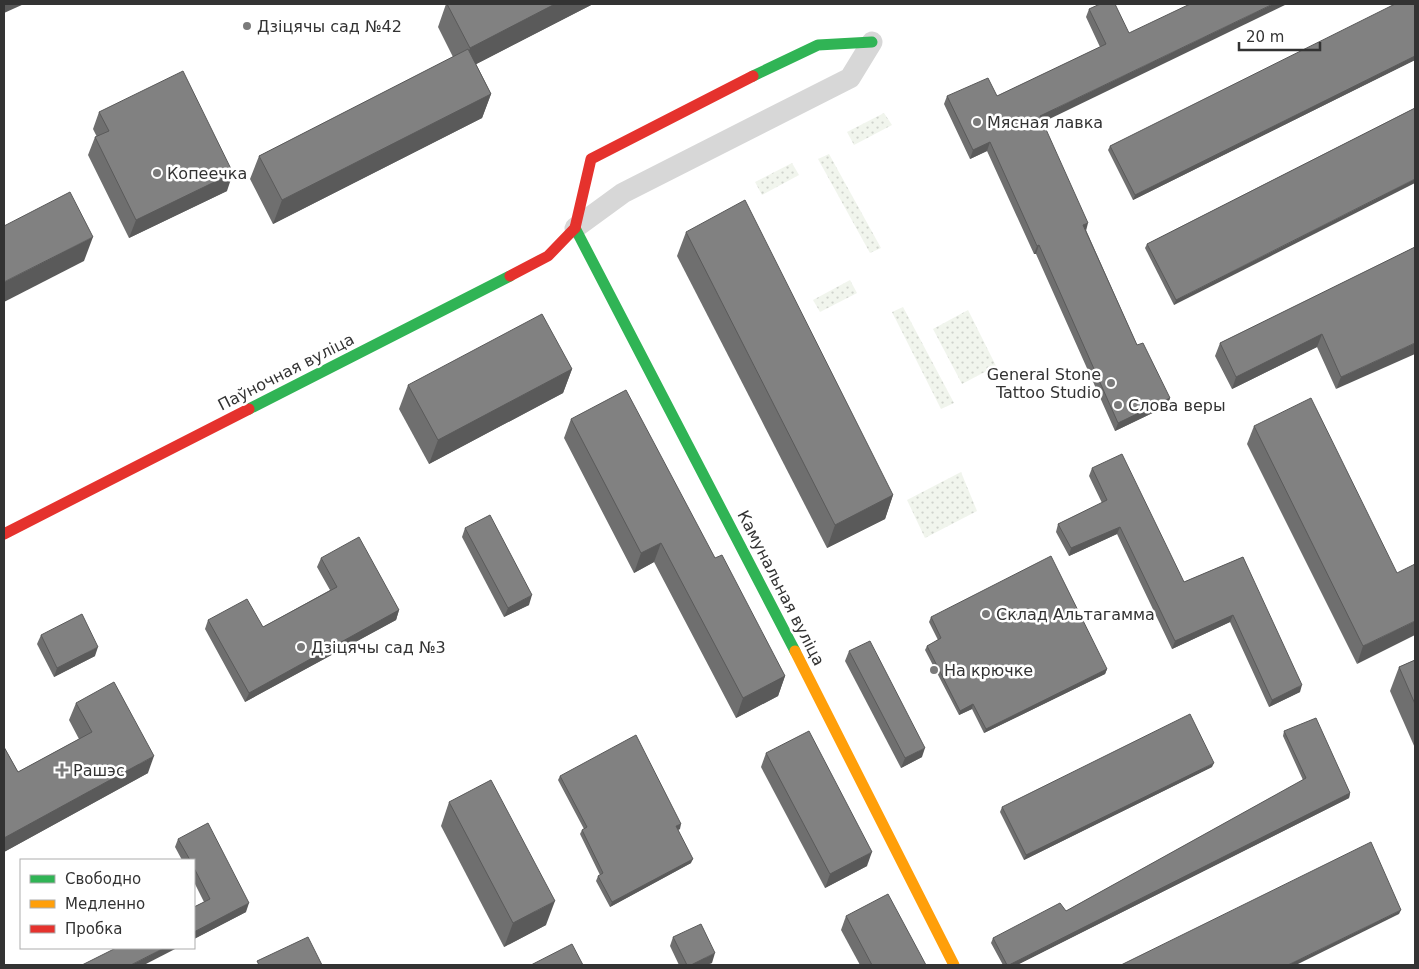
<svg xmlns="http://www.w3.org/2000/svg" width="1419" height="969" font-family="'DejaVu Sans',sans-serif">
	<defs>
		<pattern id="green-dots" width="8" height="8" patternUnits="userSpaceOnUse" patternTransform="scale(1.25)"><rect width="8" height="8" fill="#f1f5ed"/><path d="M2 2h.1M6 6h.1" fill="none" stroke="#cfd2cc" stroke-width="1.8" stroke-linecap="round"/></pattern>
	</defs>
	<rect width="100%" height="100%" fill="#fff"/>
	<!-- green -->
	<g fill="url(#green-dots)">
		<polygon points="884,113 892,125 854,145 847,132"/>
		<polygon points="829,154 881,248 870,253 818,159"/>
		<polygon points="792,163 799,175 762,195 755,182"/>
		<polygon points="850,280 857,293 820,312 813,300"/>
		<polygon points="903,307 954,403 941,409 892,312"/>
		<polygon points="968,310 996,366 962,384 933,329"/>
		<polygon points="961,472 977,511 925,538 907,500"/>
	</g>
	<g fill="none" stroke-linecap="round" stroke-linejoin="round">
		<!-- street -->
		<polyline stroke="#d7d7d7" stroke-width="21" points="575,228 623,193 850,78 872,42"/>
		<!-- fast -->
		<g stroke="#30b455" stroke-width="11">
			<polyline points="753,76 818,45 872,42"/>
			<polyline points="575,228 795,651"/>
			<polyline points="249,409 510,276"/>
		</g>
		<!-- slow -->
		<polyline stroke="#ff9f0a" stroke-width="11" points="795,651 954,965"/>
		<!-- jam -->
		<g stroke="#e5322d" stroke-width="11">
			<polyline points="575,228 591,159 753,76"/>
			<polyline points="510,276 548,256 575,228"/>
			<polyline points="4,534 249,409"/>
		</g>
	</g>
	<!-- wall -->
	<g fill="#6f6f6f">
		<polygon points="446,4 593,4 476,64 491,94 482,118 273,224 250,179 259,156 453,57 438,27"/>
		<polygon points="1415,4 1415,60 1133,200 1108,150 1110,146"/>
		<polygon points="1089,9 1129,33 1042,122 1086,230 1137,345 1170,398 1167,406 1115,431 1036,254 1034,254 987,151 970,159 944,104 947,96 997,96 1100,47 1086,17"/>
		<polygon points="1415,108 1174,305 1145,248 1147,244"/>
		<polygon points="99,112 227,191 129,238 88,155 95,137 97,137 93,129"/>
		<polygon points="686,232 893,495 885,519 827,548 677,256"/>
		<polygon points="1415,247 1336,389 1317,347 1232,389 1215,356 1220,343"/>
		<polygon points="572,369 563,393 429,464 399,409 408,385"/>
		<polygon points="571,419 715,558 785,676 778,696 736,718 654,562 634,573 564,438"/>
		<polygon points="1254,426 1397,573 1357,664 1247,444"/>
		<polygon points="1092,468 1184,582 1243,557 1300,692 1269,707 1230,622 1172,649 1117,534 1069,556 1056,532 1058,524 1102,503 1089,476"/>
		<polygon points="465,528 529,605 504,617 462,537"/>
		<polygon points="321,558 399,610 396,620 245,702 205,629 208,620 263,627 330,590 317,567"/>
		<polygon points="931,617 1107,669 1105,674 984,733 972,709 959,715 925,650 927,646 938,640 929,622"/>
		<polygon points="41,635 95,656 54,677 37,644"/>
		<polygon points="849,651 922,757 901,768 845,661"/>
		<polygon points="1415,660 1415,748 1390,691 1399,667"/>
		<polygon points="76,703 148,773 4,852 4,747 18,772 79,739 69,720"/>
		<polygon points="1284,731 1350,793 1349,798 1017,965 1003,965 991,943 993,938 1066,911 1303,780 1283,736"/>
		<polygon points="766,753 867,866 825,888 761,767"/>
		<polygon points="1212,767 1024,860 1000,812 1002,807"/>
		<polygon points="560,776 680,829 678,830 691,863 610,907 596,881 598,876 600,875 580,834 582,830 584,829 558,780"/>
		<polygon points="449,802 546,925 504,947 441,826"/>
		<polygon points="178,839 246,912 194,939 194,907 204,902 194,882 194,860 182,860 175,847"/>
		<polygon points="846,916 926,965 860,965 841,930"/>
		<polygon points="673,937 712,963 706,965 679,965 670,946"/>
	</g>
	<!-- shaded-wall -->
	<g fill="#5a5a5a">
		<polygon points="4,4 24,4 4,13"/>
		<polygon points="555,4 593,4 461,72 470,48"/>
		<polygon points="1273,4 1287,4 1037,125 1040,116"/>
		<polygon points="1415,56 1415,60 1133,200 1135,195"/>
		<polygon points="491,94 482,118 273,224 282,200"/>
		<polygon points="990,142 987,151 970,159 973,150"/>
		<polygon points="233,173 227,191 129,238 136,220"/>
		<polygon points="1415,179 1415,183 1174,305 1176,300"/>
		<polygon points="1088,223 1086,231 1083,225"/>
		<polygon points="93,237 84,261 4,302 4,282"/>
		<polygon points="1039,245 1036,254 1034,254 1037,246"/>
		<polygon points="1322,334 1317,347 1232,389 1236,377"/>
		<polygon points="1415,343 1415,354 1336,389 1341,377"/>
		<polygon points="572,369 563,393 429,464 438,440"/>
		<polygon points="1170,398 1167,406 1115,431 1118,423"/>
		<polygon points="893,495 885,519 827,548 835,525"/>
		<polygon points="1120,527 1117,534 1069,556 1071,548"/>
		<polygon points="661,543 654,562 634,573 641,553"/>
		<polygon points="532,595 529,605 504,617 508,608"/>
		<polygon points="399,610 396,620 245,702 249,693"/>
		<polygon points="1233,615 1230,622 1172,649 1175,641"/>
		<polygon points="1415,621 1415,635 1357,664 1363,646"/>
		<polygon points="98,647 95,656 54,677 57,668"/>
		<polygon points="1107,669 1105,674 984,733 986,729"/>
		<polygon points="785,676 778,696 736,718 743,698"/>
		<polygon points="1302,685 1300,692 1269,707 1272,700"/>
		<polygon points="973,704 972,709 959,715 960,711"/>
		<polygon points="925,748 922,757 901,768 905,758"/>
		<polygon points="154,756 148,773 4,852 4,838"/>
		<polygon points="1214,763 1212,767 1024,860 1026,855"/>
		<polygon points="1350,793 1349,798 1017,965 1009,965"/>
		<polygon points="681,824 680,829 674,831 676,826"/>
		<polygon points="872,852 867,866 825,888 830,874"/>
		<polygon points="693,859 691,863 610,907 612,902"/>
		<polygon points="555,901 546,925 504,947 513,923"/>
		<polygon points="249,903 246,912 194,939 194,932"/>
		<polygon points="1401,910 1399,914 1296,965 1288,965"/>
		<polygon points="164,948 177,948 144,965 131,965"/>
		<polygon points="715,953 712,963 706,965 691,965"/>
	</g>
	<!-- building -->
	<g fill="#818181" stroke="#5a5a5a">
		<polygon points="447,4 555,4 470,48"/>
		<polygon points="1100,4 1115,4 1129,33 1190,4 1273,4 1040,116 1088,223 1083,225 1137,345 1143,343 1170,398 1118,423 1039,245 1037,246 990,142 973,150 947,96 988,78 997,96 1106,44 1089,9"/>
		<polygon points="1395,4 1415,4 1415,56 1135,195 1110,146"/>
		<polygon points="468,49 491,94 282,200 259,156"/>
		<polygon points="183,71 233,173 136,220 95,137 109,131 99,112"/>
		<polygon points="1415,108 1415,179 1176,300 1147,244"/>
		<polygon points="70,192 93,237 4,282 4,226"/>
		<polygon points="745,200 893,495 835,525 686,232"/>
		<polygon points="1415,247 1415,343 1341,377 1322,334 1236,377 1220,343"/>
		<polygon points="542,314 572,369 438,440 408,385"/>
		<polygon points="626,390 715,558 722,555 785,676 743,698 661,543 641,553 571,419"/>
		<polygon points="1311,398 1397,573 1415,564 1415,621 1363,646 1254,426"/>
		<polygon points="1122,454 1184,582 1243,557 1302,685 1272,700 1233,615 1175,641 1120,527 1071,548 1058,524 1107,500 1092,468"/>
		<polygon points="490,515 532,595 508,608 465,528"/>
		<polygon points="359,537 399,610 249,693 208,620 247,599 263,627 337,587 321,558"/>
		<polygon points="1051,556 1107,669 986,729 973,704 960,711 927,646 941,638 931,617"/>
		<polygon points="82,614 98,647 57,668 41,635"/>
		<polygon points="870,641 925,748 905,758 849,651"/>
		<polygon points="1415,660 1415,704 1399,667"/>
		<polygon points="114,682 154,756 4,838 4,747 18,772 92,732 76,703"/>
		<polygon points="1190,714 1214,763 1026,855 1002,807"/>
		<polygon points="1316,718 1350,793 1009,965 1007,965 993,938 1060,903 1066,911 1306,778 1284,731"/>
		<polygon points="809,731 872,852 830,874 766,753"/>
		<polygon points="636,735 681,824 676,826 693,859 612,902 598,876 603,873 582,830 587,827 560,776"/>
		<polygon points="491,780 555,901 513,923 449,802"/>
		<polygon points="208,823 249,903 194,932 194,907 210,899 194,868 194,860 190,860 178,839"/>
		<polygon points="1371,842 1401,910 1288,965 1121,965"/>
		<polygon points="888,894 926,965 872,965 846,916"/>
		<polygon points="701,924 715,953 691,965 687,965 673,937"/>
		<polygon points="308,937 322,965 259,965 257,961"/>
		<polygon points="572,944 583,965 531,965"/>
		<polygon points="116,948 164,948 131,965 82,965"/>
	</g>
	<!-- markers -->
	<g fill="#7a7a7a" stroke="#fff" stroke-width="2">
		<circle cx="247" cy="26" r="5"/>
		<circle cx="977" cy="122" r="5"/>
		<circle cx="157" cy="173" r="5"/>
		<circle cx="1111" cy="383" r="5"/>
		<circle cx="1118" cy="405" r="5"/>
		<circle cx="986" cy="614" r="5"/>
		<circle cx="301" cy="647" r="5"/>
		<circle cx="934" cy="670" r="5"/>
		<path d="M59.5 762.5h5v5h5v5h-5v5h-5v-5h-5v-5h5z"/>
	</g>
	<g text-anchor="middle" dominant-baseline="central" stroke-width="5" stroke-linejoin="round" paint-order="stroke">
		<!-- poi labels -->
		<g font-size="16" fill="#333" stroke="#fff" text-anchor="start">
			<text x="257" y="26">Дзіцячы сад №42</text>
			<text x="987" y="122">Мясная лавка</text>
			<text x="167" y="173">Копеечка</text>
			<text x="1101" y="374" text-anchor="end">General Stone<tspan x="1101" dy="18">Tattoo Studio</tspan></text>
			<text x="1128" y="405">Слова веры</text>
			<text x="996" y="614">Склад Альтагамма</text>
			<text x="311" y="647">Дзіцячы сад №3</text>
			<text x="944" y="670">На крючке</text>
			<text x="73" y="770">Рашэс</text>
		</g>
		<!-- street labels -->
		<g font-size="16" fill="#333" stroke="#fff">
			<text transform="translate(286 372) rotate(-27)">Паўночная вуліца</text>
			<text transform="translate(781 588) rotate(63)">Камунальная вуліца</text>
		</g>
	</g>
	<!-- border -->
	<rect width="1419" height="969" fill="none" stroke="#333333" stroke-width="10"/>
	<!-- legend -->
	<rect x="20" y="859" width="175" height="90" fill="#ffffff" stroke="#adadad"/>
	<rect x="30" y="875" width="25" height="8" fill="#30b455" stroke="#adadad"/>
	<text x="65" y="884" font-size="15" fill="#333333">Свободно</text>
	<rect x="30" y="900" width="25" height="8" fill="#ff9f0a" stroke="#adadad"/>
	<text x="65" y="909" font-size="15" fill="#333333">Медленно</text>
	<rect x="30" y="925" width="25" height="8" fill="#e5322d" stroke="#adadad"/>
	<text x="65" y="934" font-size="15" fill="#333333">Пробка</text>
	<!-- scale -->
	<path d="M1239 42v8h81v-8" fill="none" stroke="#333333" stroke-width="2.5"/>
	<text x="1246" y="42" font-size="15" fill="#333333" stroke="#ffffff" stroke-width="4" paint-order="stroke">20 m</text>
</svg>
